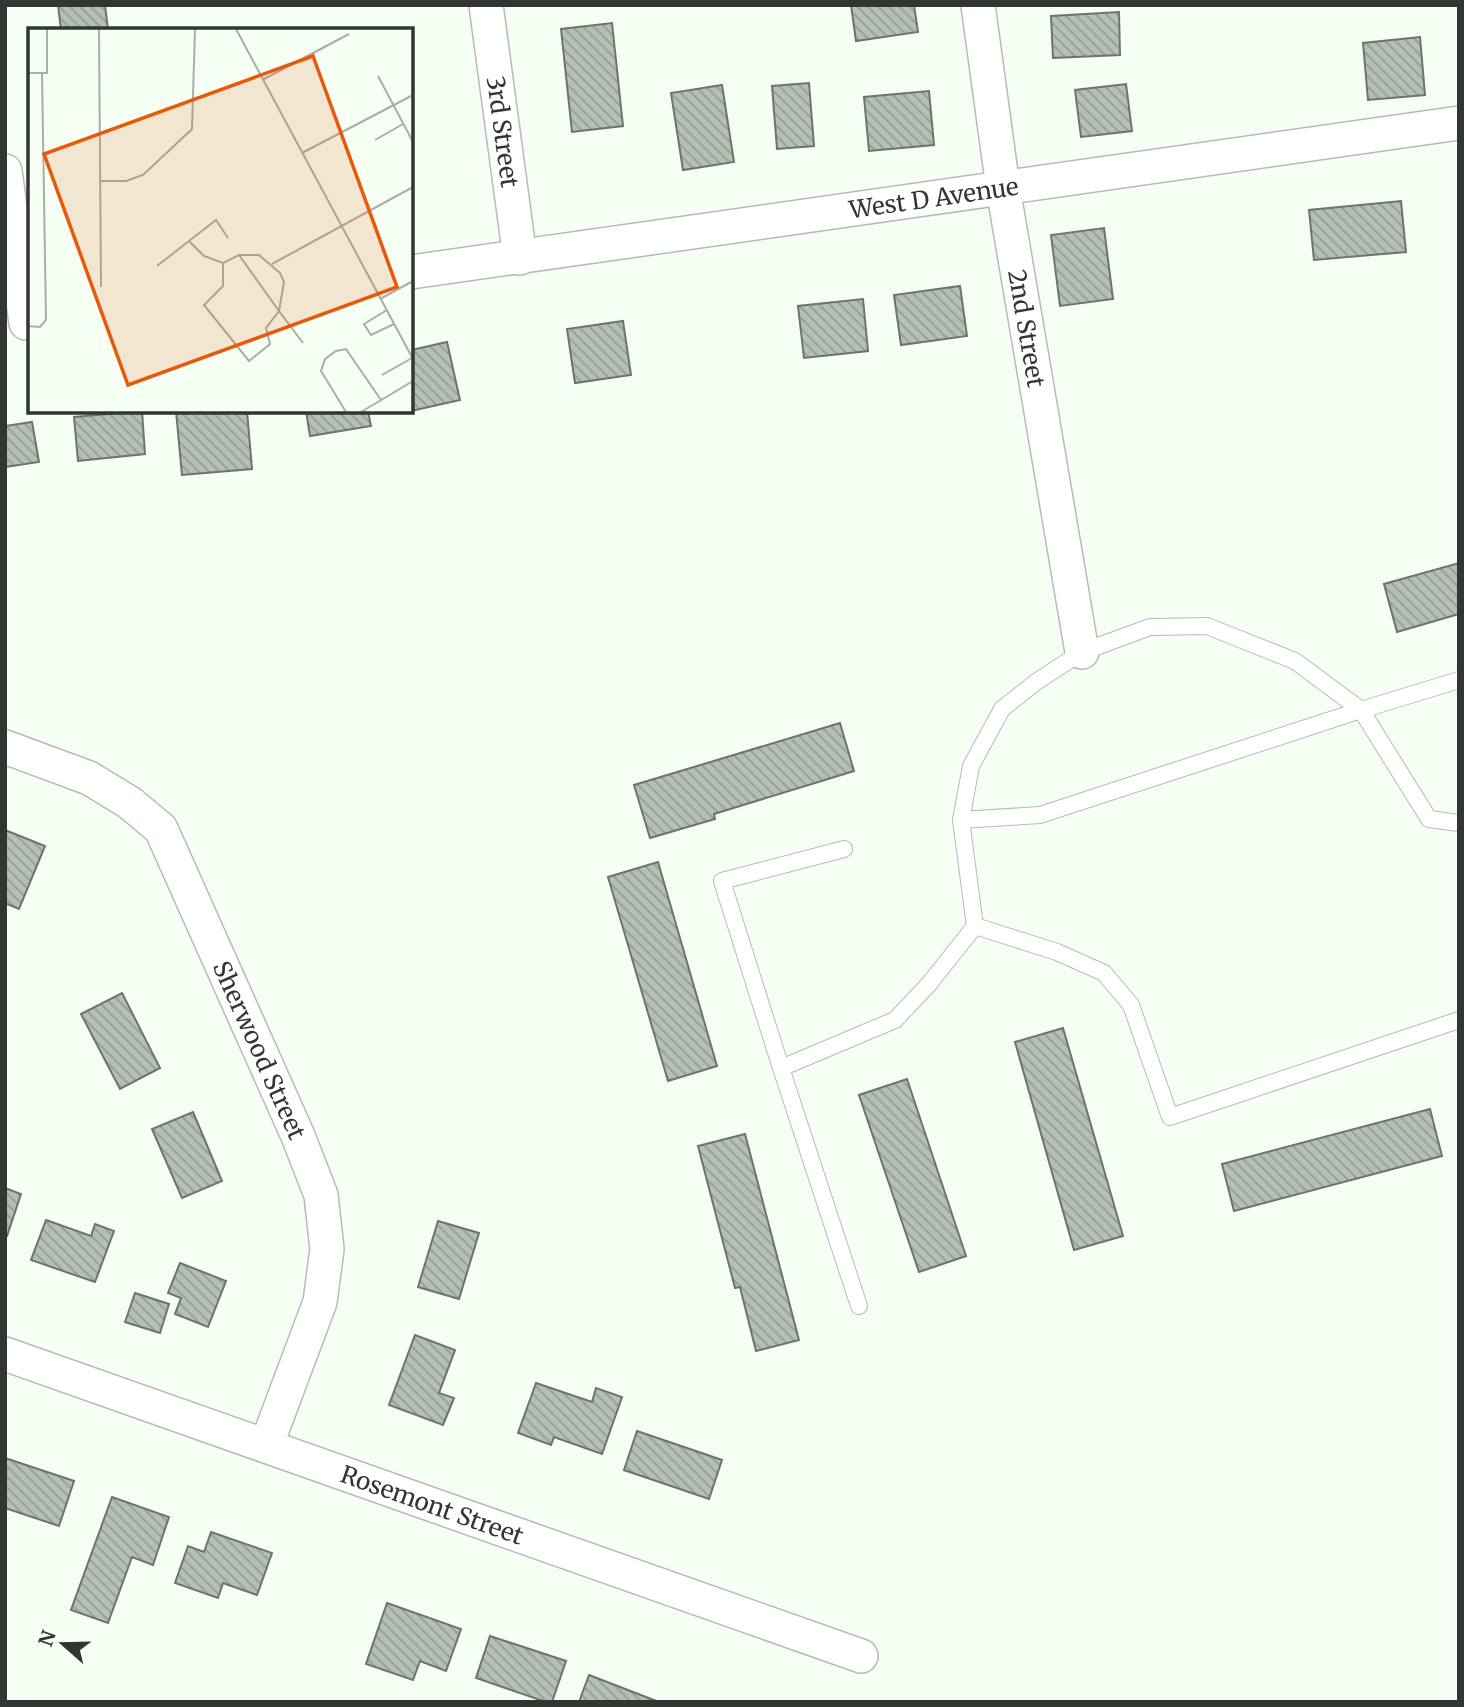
<svg xmlns="http://www.w3.org/2000/svg" width="1464" height="1707" font-family="Merriweather,serif">
	<defs>
		<pattern id="building-back-hatch" width="6" height="6" patternUnits="userSpaceOnUse" patternTransform="scale(1.75)"><rect width="6" height="6" fill="#b5bfb5"/><path d="M-1 5l2 2M0 0l6 6M5-1l2 2" fill="none" stroke="#949c94"/></pattern>
	</defs>
	<rect width="100%" height="100%" fill="#f5fff4"/>
	<!-- building -->
	<g fill="url(#building-back-hatch)" stroke="#6c756c" stroke-width="2">
		<polygon points="58,5 105,5 108,30 61,30"/>
		<polygon points="851,5 914,5 918,32 856,41"/>
		<polygon points="1119,12 1120,55 1053,58 1051,16"/>
		<polygon points="612,23 623,126 572,132 561,29"/>
		<polygon points="1420,37 1425,95 1368,100 1363,43"/>
		<polygon points="809,83 814,146 777,149 772,86"/>
		<polygon points="1126,84 1132,131 1081,137 1075,90"/>
		<polygon points="722,85 734,162 683,170 671,93"/>
		<polygon points="929,91 934,145 869,151 864,97"/>
		<polygon points="1401,201 1406,252 1314,260 1309,210"/>
		<polygon points="1104,228 1113,299 1060,306 1051,235"/>
		<polygon points="960,286 967,336 901,345 894,295"/>
		<polygon points="863,299 868,351 804,358 798,306"/>
		<polygon points="623,321 631,375 575,383 567,329"/>
		<polygon points="447,342 460,400 411,411 411,350"/>
		<polygon points="142,411 145,454 78,461 74,417"/>
		<polygon points="176,411 247,411 252,469 182,475"/>
		<polygon points="306,411 368,411 371,426 310,436"/>
		<polygon points="32,422 39,462 5,467 5,426"/>
		<polygon points="1459,563 1459,614 1397,632 1384,584"/>
		<polygon points="840,723 854,771 714,814 715,819 650,838 634,785"/>
		<polygon points="5,830 45,846 19,909 5,903"/>
		<polygon points="658,862 717,1066 668,1081 608,877"/>
		<polygon points="122,993 160,1068 120,1089 81,1014"/>
		<polygon points="1063,1028 1123,1236 1074,1250 1015,1042"/>
		<polygon points="907,1079 966,1256 919,1272 859,1095"/>
		<polygon points="1430,1109 1442,1156 1234,1211 1222,1164"/>
		<polygon points="193,1112 222,1181 182,1198 152,1129"/>
		<polygon points="745,1134 799,1340 756,1351 740,1287 735,1288 698,1146"/>
		<polygon points="5,1188 21,1194 7,1236 5,1235"/>
		<polygon points="46,1220 91,1236 95,1224 114,1231 95,1282 31,1260"/>
		<polygon points="438,1221 479,1233 459,1299 418,1287"/>
		<polygon points="180,1263 226,1281 208,1327 175,1314 181,1298 168,1293"/>
		<polygon points="135,1293 169,1304 160,1333 125,1322"/>
		<polygon points="415,1335 455,1350 439,1393 454,1398 443,1425 389,1405"/>
		<polygon points="536,1383 592,1402 596,1388 622,1397 602,1454 554,1437 551,1445 518,1433"/>
		<polygon points="637,1431 722,1460 709,1499 624,1470"/>
		<polygon points="5,1458 74,1481 59,1526 5,1508"/>
		<polygon points="112,1497 169,1517 153,1565 132,1557 108,1623 71,1610"/>
		<polygon points="211,1532 272,1553 257,1595 223,1583 218,1598 175,1583 188,1546 204,1552"/>
		<polygon points="387,1603 461,1629 446,1671 420,1661 413,1680 366,1664"/>
		<polygon points="490,1636 566,1661 552,1702 546,1702 476,1678"/>
		<polygon points="589,1675 659,1702 579,1702"/>
	</g>
	<g fill="none" stroke-linecap="round" stroke-linejoin="round">
		<!-- service casing -->
		<g stroke="#b4bdb4" stroke-width="18">
			<g id="service">
				<polyline points="1459,680 1361,710 1295,661 1207,626 1150,627 1082,652 1036,682 1002,709 971,766 961,820 975,926 1057,952 1104,973 1131,1005 1170,1117 1459,1020"/>
				<polyline points="961,820 1040,815 1361,710 1429,819 1459,823"/>
				<polyline points="781,1068 722,881 844,849"/>
				<polyline points="859,1306 781,1068 895,1020 929,984 975,926"/>
			</g>
		</g>
		<!-- minor casing -->
		<g stroke="#b4bdb4" stroke-width="36">
			<g id="minor">
				<path id="s1" d="M 486,5 L 520,258"/>
				<path id="s2" d="M 978,5 L 1003,188 L 1082,652"/>
				<polyline points="5,171 26,323"/>
				<path id="s3" d="M 411,272 L 1459,123"/>
				<path id="s4" d="M 5,747 L 89,778 L 130,803 L 161,829 L 298,1136 L 321,1195 L 327,1249 L 320,1302 L 266,1446"/>
				<path id="s5" d="M 5,1354 L 861,1656"/>
			</g>
		</g>
		<!-- service -->
		<use href="#service" stroke="#fff" stroke-width="16"/>
		<!-- minor -->
		<use href="#minor" stroke="#fff" stroke-width="33"/>
	</g>
	<g text-anchor="middle" dominant-baseline="central" stroke-width="7" stroke-linejoin="round" paint-order="stroke">
		<!-- street labels -->
		<g font-size="24" fill="#323632" stroke="#f5fff4">
			<text stroke="none"><textPath href="#s1" startOffset="128">3rd Street</textPath></text>
			<text stroke="none"><textPath href="#s3" startOffset="528">West D Avenue</textPath></text>
			<text stroke="none"><textPath href="#s2" startOffset="327">2nd Street</textPath></text>
			<text stroke="none"><textPath href="#s4" startOffset="420">Sherwood Street</textPath></text>
			<text stroke="none"><textPath href="#s5" startOffset="453">Rosemont Street</textPath></text>
		</g>
	</g>
	<!-- overview -->
	<g transform="translate(28 28)">
		<rect width="385" height="385" fill="#f5fff4"/>
		<path fill="none" stroke="#a7afa6" stroke-width="2" d="M 71,1 L 73,259M 208,1 L 385,331M 0,45 L 19,45 L 19,1M 350,48 L 385,114M 236,51 L 321,6M 347,112 L 375,96M 274,125 L 385,67M 72,153 L 98,153 L 115,147 L 164,101 L 167,1M 161,213 L 188,192 L 200,210M 211,227 L 251,283 L 238,300 L 242,316 L 221,333 L 176,277 L 195,258 L 195,235 L 211,227 L 231,227 L 252,245 L 256,254 L 251,283 L 275,315M 244,236 L 385,159M 129,238 L 161,213 L 176,228 L 195,235M 352,271 L 385,253M 359,282 L 336,296 L 343,307 L 366,296M 0,298 L 12,299 L 18,292 L 14,45M 354,347 L 384,330M 318,384 L 293,343 L 297,331 L 308,323 L 318,321 L 353,372M 333,384 L 385,353"/>
		<path fill="#e8590c" fill-opacity="0.15" stroke="#e8590c" stroke-width="3.5" d="M 285,28 L 369,259 L 100,357 L 16,126 Z"/>
		<rect width="385" height="385" fill="none" stroke="#323632" stroke-width="3.5"/>
	</g>
	<!-- border -->
	<rect width="1464" height="1707" fill="none" stroke="#323632" stroke-width="14"/>
	<!-- north arrow -->
	<g transform="translate(63 1644) rotate(290)" stroke="#f5fff4" stroke-width="5" paint-order="stroke">
	<path d="M0-5L12 26L0 18L-12 26Z" fill="#323632"/>
	<text y="-10" font-size="19" font-weight="bold" text-anchor="middle" fill="#323632">N</text>
	</g>
</svg>
